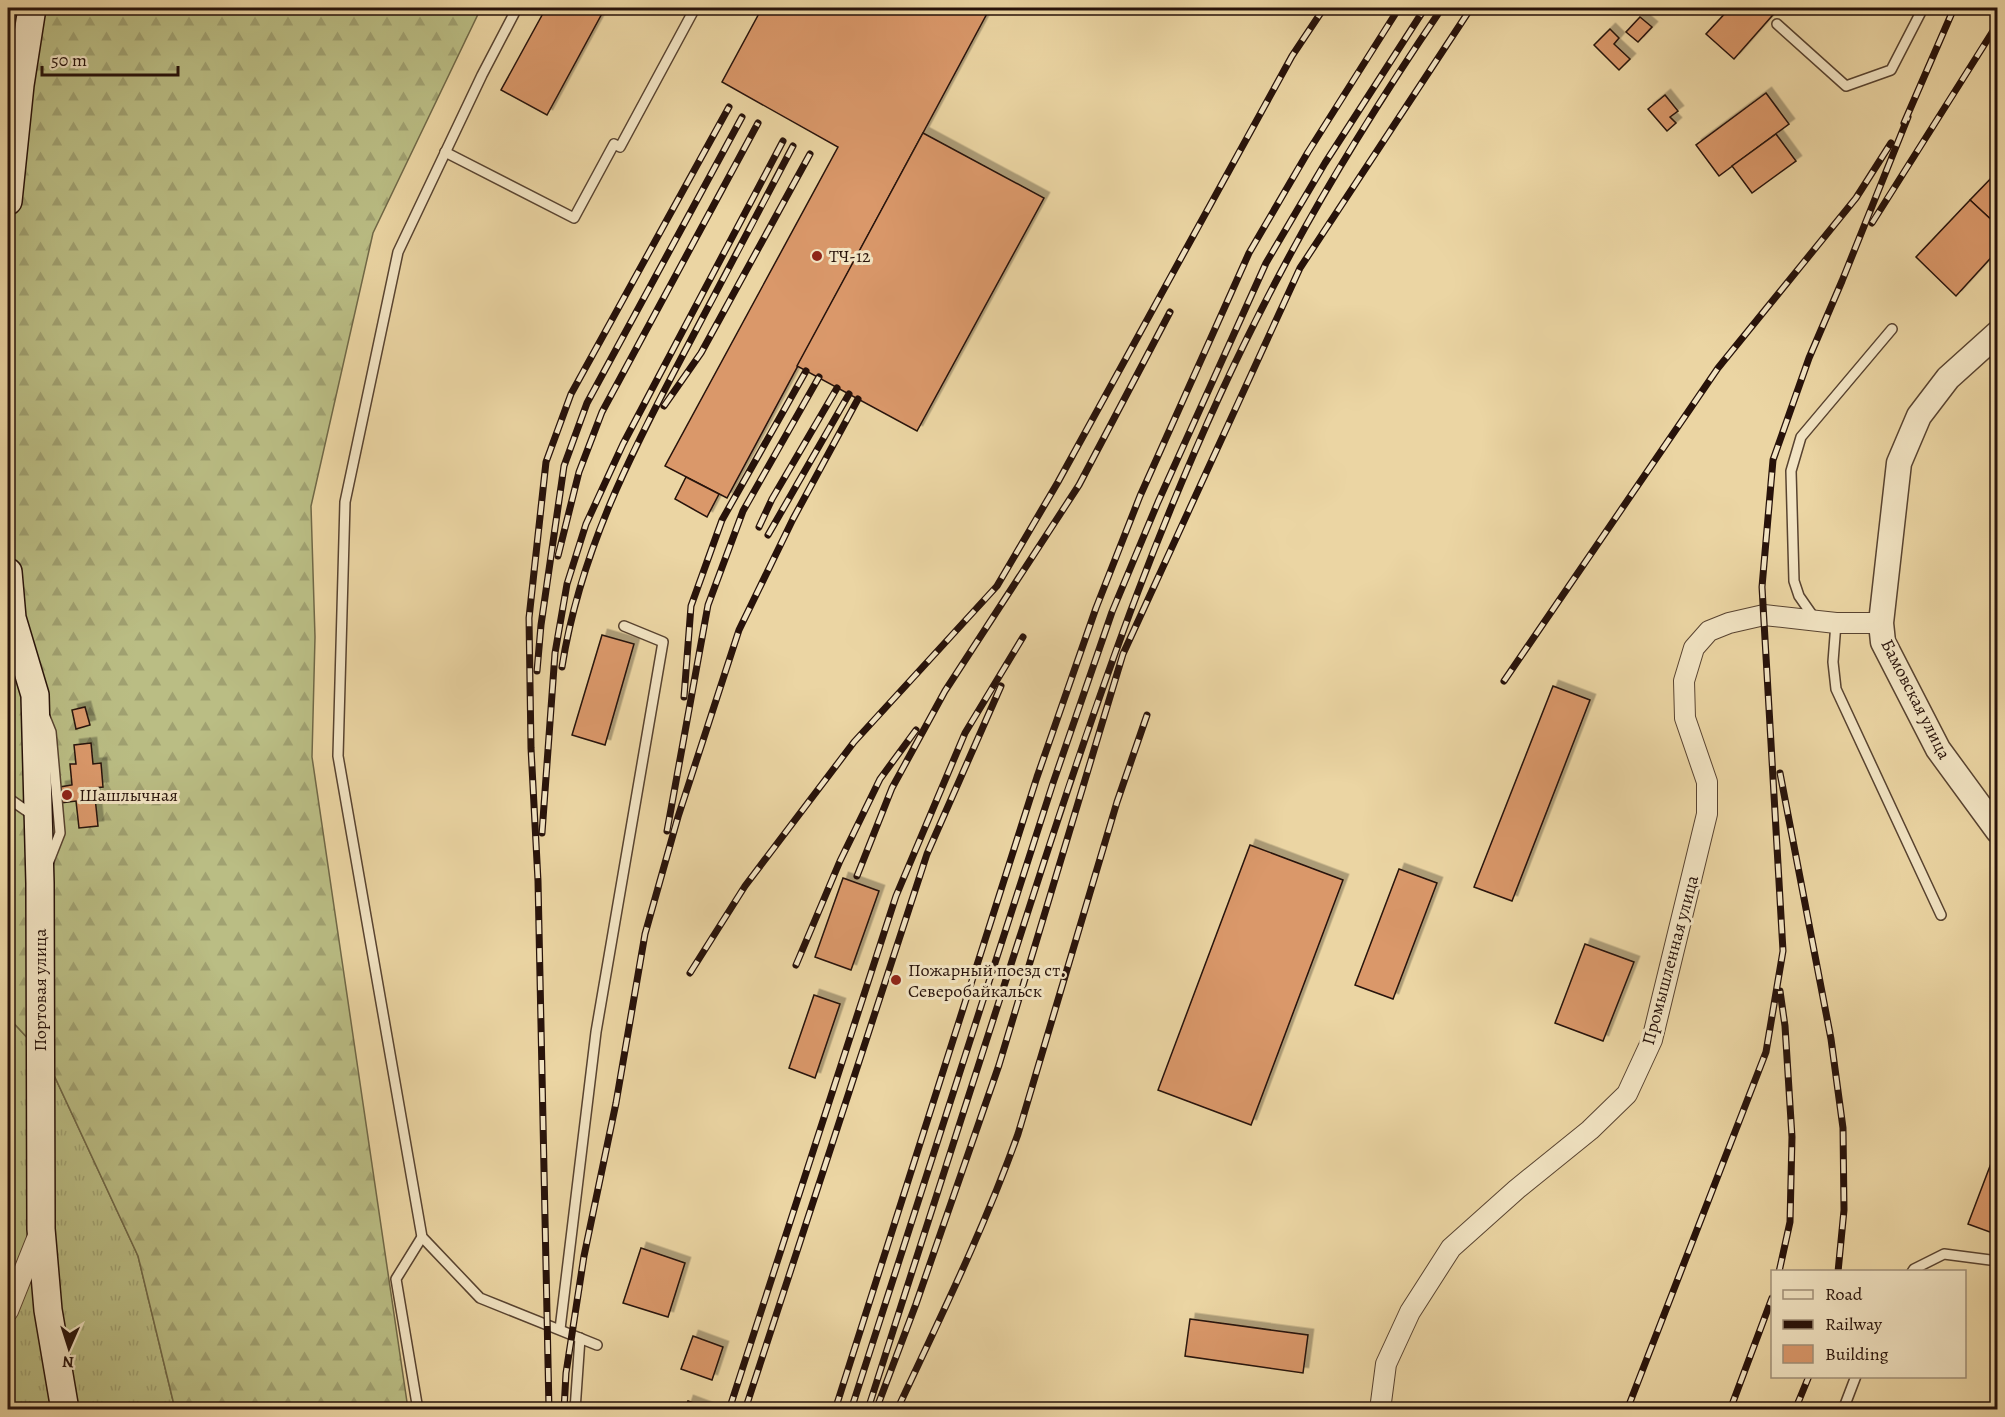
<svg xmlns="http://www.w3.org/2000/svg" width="2005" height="1417" font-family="Alegreya,serif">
	<defs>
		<pattern id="grass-tufts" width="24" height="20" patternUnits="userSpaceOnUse" patternTransform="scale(1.5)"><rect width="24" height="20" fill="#babd84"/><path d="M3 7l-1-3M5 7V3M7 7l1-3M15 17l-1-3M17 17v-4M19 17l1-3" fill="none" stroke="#a0a171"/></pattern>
		<pattern id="forest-firs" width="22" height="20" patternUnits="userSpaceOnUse" patternTransform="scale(1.5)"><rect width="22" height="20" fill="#babd84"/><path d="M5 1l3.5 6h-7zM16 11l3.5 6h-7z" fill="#a0a171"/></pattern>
		<filter id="shadow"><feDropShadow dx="5.5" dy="-5.5" stdDeviation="0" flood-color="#0004"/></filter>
	</defs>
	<rect width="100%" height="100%" fill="#ebd5a3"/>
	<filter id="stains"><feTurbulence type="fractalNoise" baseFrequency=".00333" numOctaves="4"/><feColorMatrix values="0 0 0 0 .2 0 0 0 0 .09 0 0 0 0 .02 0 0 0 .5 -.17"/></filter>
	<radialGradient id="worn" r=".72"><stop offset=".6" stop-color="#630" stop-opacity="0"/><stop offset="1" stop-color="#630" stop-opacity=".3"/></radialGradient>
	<!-- grass -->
	<polygon fill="url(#grass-tufts)" stroke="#706847" stroke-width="1.5" points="8,1017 46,1058 138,1256 175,1409 8,1409"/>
	<!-- forest -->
	<polygon fill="url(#forest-firs)" stroke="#706847" stroke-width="1.5" points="8,8 481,8 373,233 311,506 315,637 312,757 408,1409 175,1409 138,1256 46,1058 8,1017"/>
	<!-- building -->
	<g fill="#da986b" stroke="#27120a" stroke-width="1.5" filter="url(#shadow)">
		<polygon points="546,8 605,8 547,115 501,90"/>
		<polygon points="762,8 990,8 727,498 665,466 838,147 722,82"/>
		<polygon points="1730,8 1779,8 1734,59 1706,34"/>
		<polygon points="1640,17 1652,27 1638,42 1626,32"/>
		<polygon points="1610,29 1619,38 1614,44 1630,59 1619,70 1594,45"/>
		<polygon points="1766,93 1789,124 1719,176 1696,145"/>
		<polygon points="1665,95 1678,111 1670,117 1676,123 1667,131 1648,109"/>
		<polygon points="923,133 1044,198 917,431 797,366"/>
		<polygon points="1776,134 1796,161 1752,193 1732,166"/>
		<polygon points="1998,171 1998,226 1970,200"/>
		<polygon points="1970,200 1998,226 1998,250 1956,296 1916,257"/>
		<polygon points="686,477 719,494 707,517 675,499"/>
		<polygon points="602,635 634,644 605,745 572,735"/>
		<polygon points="1553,686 1590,700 1512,901 1474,887"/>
		<polygon points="85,707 90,725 76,729 72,710"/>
		<polygon points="91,743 93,764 101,763 103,787 94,788 98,826 79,828 76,801 61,803 60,787 72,785 70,764 76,764 74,745"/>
		<polygon points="1250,845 1343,880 1251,1125 1158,1090"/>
		<polygon points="1399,869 1437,883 1393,999 1355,985"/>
		<polygon points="843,878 879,891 851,970 815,957"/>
		<polygon points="1585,944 1634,962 1603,1041 1555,1023"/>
		<polygon points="814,995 840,1004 815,1078 789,1068"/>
		<polygon points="1998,1145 1998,1235 1968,1224"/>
		<polygon points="641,1248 685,1263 668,1317 623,1303"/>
		<polygon points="1190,1319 1308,1335 1303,1373 1185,1356"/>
		<polygon points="693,1336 723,1347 712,1380 681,1369"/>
		<polygon points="688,1401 712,1410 685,1410"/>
	</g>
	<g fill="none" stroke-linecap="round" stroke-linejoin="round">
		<!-- service casing -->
		<g stroke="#584330" stroke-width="12">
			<g id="service">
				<polyline points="517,8 482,75 398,252 345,502 338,756 422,1237 480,1298 597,1345"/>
				<polyline points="1777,24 1846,86 1891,70 1923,8"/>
				<polyline points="445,152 574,218 614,144 620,147 695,8"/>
				<polyline points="1815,619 1799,596 1794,581 1791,471 1801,437 1892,329"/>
				<polyline points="1836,623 1833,662 1836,689 1941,915"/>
				<polyline points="45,717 51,732 60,833 49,861"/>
				<polyline points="8,798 34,816"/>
				<polyline points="1912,1272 1914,1269 1944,1254 1998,1261"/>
				<polyline points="560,1329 596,1032 663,642 624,626"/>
				<polyline points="418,1410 396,1279 422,1237"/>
				<polyline points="575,1410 580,1338"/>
				<polyline points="1843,1410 1856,1376"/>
			</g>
		</g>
		<!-- minor casing -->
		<g stroke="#584330" stroke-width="22">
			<g id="minor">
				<polyline points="8,1311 40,1231"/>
				<polyline points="1380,1410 1386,1364 1410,1312 1451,1248 1517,1189 1590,1130 1627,1094 1652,1040 1707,814 1707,782 1685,718 1684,681 1694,648 1709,631 1729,623 1764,615 1836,623 1881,623"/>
			</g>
		</g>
		<!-- tertiary casing -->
		<g stroke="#584330" stroke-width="27">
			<polyline id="tertiary" points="1998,333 1948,378 1919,416 1899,463 1881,623 1883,642 1938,749 1998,831"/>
		</g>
		<!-- secondary casing -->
		<g stroke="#27120a" stroke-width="30">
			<g id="secondary">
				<polyline points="8,201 20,85 32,8"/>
				<polyline points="8,572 12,618 35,695 40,883 41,1229 48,1310 65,1410"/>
			</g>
		</g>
		<!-- service -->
		<use href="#service" stroke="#f2e4c3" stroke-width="9"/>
		<!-- minor -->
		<use href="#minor" stroke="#f2e4c3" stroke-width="20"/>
		<!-- tertiary -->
		<use href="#tertiary" stroke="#f2e4c3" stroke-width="24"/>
		<!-- secondary -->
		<use href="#secondary" stroke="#f2e4c3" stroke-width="27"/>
		<!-- rail casing -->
		<g stroke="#27120a" stroke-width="7">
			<g id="rail">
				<polyline points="1904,123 1954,8"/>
				<polyline points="1872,223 1998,23"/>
				<polyline points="664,406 701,353 810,154"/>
				<polyline points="759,527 772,499 837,388"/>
				<polyline points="768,535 849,394"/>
				<polyline points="558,556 579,472 602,412 758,123"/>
				<path d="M 562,667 C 580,552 631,453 685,351 C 721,283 757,215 793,146"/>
				<polyline points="537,671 541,625 564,466 587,403 742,117"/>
				<polyline points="1504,681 1718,368 1856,198 1891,143"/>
				<polyline points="684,697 691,606 722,520 806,371"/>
				<polyline points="1780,773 1831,1039 1843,1128 1844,1210 1838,1272"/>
				<polyline points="667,831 708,605 743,511 819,377"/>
				<polyline points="542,833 555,653 567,584 586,524 623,444 783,141"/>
				<polyline points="857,876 892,788 945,691 1079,485 1170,312"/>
				<polyline points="796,965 840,861 880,779 916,730"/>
				<polyline points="690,973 745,886 854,742 997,586 1058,482 1292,56 1324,8"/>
				<polyline points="1779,1272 1790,1222 1792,1137 1785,1026 1780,991"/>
				<path d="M 869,1406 C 920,1246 972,1086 1023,927 C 1095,702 1171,477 1283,268 C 1331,177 1385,92 1442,8"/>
				<polyline points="549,1410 538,881 531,748 529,618 546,462 571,394 729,107"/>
				<polyline points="564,1410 566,1373 584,1256 616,1103 645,934 678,817 739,630 793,519 858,399"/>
				<polyline points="729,1410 896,896 965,733 1023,637"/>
				<polyline points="745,1410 927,854 1001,686"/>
				<polyline points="835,1410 1037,777 1096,608 1140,496 1249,253 1308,152 1399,8"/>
				<polyline points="851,1410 1053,783 1112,612 1158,502 1266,263 1325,163 1425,8"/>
				<polyline points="876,1410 916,1304 999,1065 1123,654 1300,268 1471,8"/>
				<path d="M 897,1410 C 940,1318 984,1229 1018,1134 L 1117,802 L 1147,715"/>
				<polyline points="1627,1410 1766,1052 1783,951 1762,587 1773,460 1809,358 1842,281 1908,117"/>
				<polyline points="1730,1410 1772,1298"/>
				<polyline points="1795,1410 1809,1376"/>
			</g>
		</g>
		<!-- rail -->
		<use href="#rail" stroke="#f2e4c3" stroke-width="4.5" stroke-dasharray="14" stroke-linecap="butt"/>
	</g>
	<!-- markers -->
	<g fill="#8f2418" stroke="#f2e4c3" stroke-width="2">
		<circle cx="817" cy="256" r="6"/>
		<circle cx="67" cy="795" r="6"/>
		<circle cx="896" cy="980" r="6"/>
	</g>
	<g text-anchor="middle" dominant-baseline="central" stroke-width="6" stroke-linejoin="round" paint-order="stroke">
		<!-- poi labels -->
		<g font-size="18" fill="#27120a" stroke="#f2e4c3" text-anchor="start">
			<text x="829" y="256">ТЧ-12</text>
			<text x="79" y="795">Шашлычная</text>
			<text x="908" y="970">Пожарный поезд ст.<tspan x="908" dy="21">Северобайкальск</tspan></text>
		</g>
		<!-- street labels -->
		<g font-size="18" fill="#27120a" stroke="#f2e4c3">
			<text transform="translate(1916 699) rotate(63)">Бамовская улица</text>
			<text transform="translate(1670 960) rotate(-75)">Промышленная улица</text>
			<text transform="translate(40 990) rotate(-90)">Портовая улица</text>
		</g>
	</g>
	<!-- margin -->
	<rect width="2005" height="1417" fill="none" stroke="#ebd5a3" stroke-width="30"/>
	<rect x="9" y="9" width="1987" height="1399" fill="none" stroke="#27120a" stroke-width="3"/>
	<rect x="15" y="15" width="1975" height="1387" fill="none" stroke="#27120a" stroke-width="1.5"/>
	<!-- legend -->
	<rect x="1771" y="1270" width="195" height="108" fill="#f2e4c3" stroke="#a19079" stroke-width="1.5"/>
	<rect x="1783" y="1290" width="30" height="9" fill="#f2e4c3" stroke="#a19079" stroke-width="1.5"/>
	<text x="1825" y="1300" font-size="18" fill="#27120a">Road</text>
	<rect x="1783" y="1320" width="30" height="9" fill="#27120a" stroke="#a19079" stroke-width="1.5"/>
	<text x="1825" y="1330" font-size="18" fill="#27120a">Railway</text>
	<rect x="1783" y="1345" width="30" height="18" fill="#da986b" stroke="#a19079" stroke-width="1.5"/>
	<text x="1825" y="1360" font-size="18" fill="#27120a">Building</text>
	<!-- north arrow -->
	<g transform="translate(69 1348) rotate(183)" stroke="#f2e4c3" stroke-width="4.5" paint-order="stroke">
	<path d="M0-4.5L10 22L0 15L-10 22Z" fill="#27120a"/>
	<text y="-9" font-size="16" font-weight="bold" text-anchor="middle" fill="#27120a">N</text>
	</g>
	<!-- scale -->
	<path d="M42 66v9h136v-9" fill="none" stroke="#27120a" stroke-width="3"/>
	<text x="51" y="66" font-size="18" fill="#27120a" stroke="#f2e4c3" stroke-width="4.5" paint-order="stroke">50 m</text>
	<rect width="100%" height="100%" filter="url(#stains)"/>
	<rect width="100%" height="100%" fill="url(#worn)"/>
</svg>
